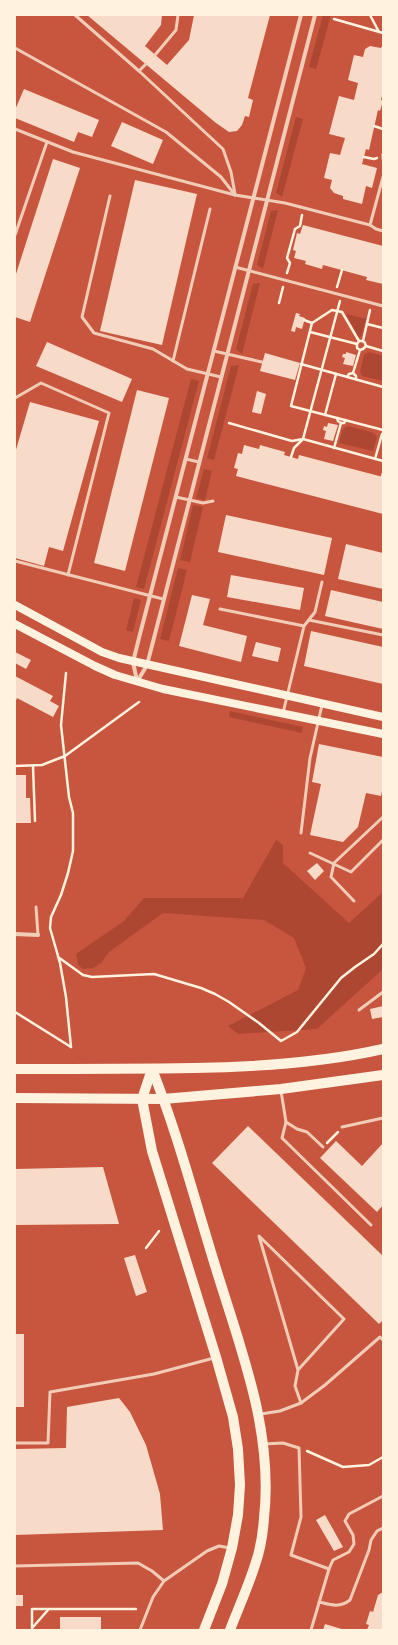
<svg xmlns="http://www.w3.org/2000/svg" width="398" height="1645" font-family="Barlow,sans-serif">
	<rect width="100%" height="100%" fill="#c8553d"/>
	<!-- green -->
	<g fill="#ae4732">
		<polygon points="323,15 331,15 316,69 309,67"/>
		<polygon points="296,117 303,119 282,197 276,193"/>
		<polygon points="278,210 263,269 257,265 271,211"/>
		<polygon points="260,283 242,354 236,349 253,284"/>
		<polygon points="346,314 366,319 361,337 359,338"/>
		<polygon points="369,352 383,356 383,381 362,376 360,371 364,355"/>
		<polygon points="239,365 214,460 207,458 231,366"/>
		<polygon points="191,379 199,381 144,589 136,587"/>
		<polygon points="348,426 374,433 377,437 373,451 339,443 343,429"/>
		<polygon points="204,469 212,471 205,500 196,498"/>
		<polygon points="193,505 203,507 190,562 180,560"/>
		<polygon points="178,568 187,570 169,641 160,639"/>
		<polygon points="134,598 141,600 133,632 126,630"/>
		<polygon points="230,711 303,727 302,733 229,717"/>
		<polygon points="276,840 283,845 283,863 349,923 383,892 383,969 317,1029 238,1034 228,1026 298,990 306,968 294,938 264,920 163,913 109,952 101,963 93,968 83,969 78,965 76,954 124,921 144,898 243,898"/>
	</g>
	<!-- building -->
	<g fill="#f7dbc8">
		<polygon points="87,15 162,15 161,25 145,46 167,65 189,40 194,15 270,15 248,98 253,100 249,117 245,116 242,125 237,131 229,132 216,123"/>
		<polygon points="383,44 383,91 381,100 383,101 380,111 378,110 369,150 366,149 362,164 377,168 372,188 366,186 362,204 343,199 343,196 334,193 330,188 332,180 324,178 330,153 340,155 345,138 329,134 339,96 354,100 358,83 348,80 354,55 363,57 365,49 370,46 381,48"/>
		<polygon points="24,89 99,120 92,137 78,132 74,142 15,118 15,110"/>
		<polygon points="122,122 163,140 153,164 111,146"/>
		<polygon points="53,159 80,168 30,322 15,317 15,277"/>
		<polygon points="135,180 197,194 162,345 100,331"/>
		<polygon points="303,225 383,246 383,284 366,280 367,277 323,265 322,269 305,264 306,261 294,258 296,251 293,250 297,233 300,234"/>
		<polygon points="296,313 300,314 299,316 305,318 302,329 296,327 295,332 291,331"/>
		<polygon points="47,342 132,379 122,402 36,366"/>
		<polygon points="346,352 356,355 353,366 343,364 345,358 342,357 343,354 346,354"/>
		<polygon points="265,353 300,363 295,380 260,371"/>
		<polygon points="137,390 169,398 125,571 94,563"/>
		<polygon points="257,391 266,394 261,414 252,412"/>
		<polygon points="30,402 99,421 63,551 49,547 44,566 15,558 15,453"/>
		<polygon points="328,423 338,425 333,441 324,439 326,431 323,430 324,426 327,427"/>
		<polygon points="244,445 259,449 260,445 285,452 284,455 298,459 299,455 383,477 383,514 236,476 238,469 234,468 238,453 242,454"/>
		<polygon points="226,515 332,538 324,575 218,552"/>
		<polygon points="346,544 383,553 383,589 338,579"/>
		<polygon points="231,575 304,588 300,610 227,597"/>
		<polygon points="331,590 383,602 383,629 325,616"/>
		<polygon points="192,595 210,599 203,625 247,636 241,662 179,646"/>
		<polygon points="311,631 383,647 383,684 304,666"/>
		<polygon points="256,642 281,648 278,662 252,656"/>
		<polygon points="15,652 31,660 26,669 15,663"/>
		<polygon points="15,676 53,696 50,701 59,706 53,717 17,698 15,703"/>
		<polygon points="319,744 383,757 383,786 381,796 366,793 358,827 343,842 310,835 321,784 312,782"/>
		<polygon points="15,775 26,775 26,798 30,798 31,823 15,823"/>
		<polygon points="317,863 324,871 315,880 307,871"/>
		<polygon points="383,1006 383,1017 372,1019 370,1009"/>
		<polygon points="248,1126 383,1256 383,1320 379,1324 212,1163"/>
		<polygon points="336,1141 362,1166 383,1143 383,1205 377,1212 320,1158"/>
		<polygon points="103,1167 119,1224 15,1225 15,1169"/>
		<polygon points="135,1255 147,1292 136,1296 124,1258"/>
		<rect x="15" y="1334" width="9" height="73"/>
		<polygon points="119,1398 130,1412 146,1445 160,1494 163,1530 15,1535 15,1449 66,1448 67,1407"/>
		<polygon points="325,1515 343,1547 334,1551 316,1520"/>
		<polygon points="383,1592 383,1630 367,1630 369,1625 366,1624 370,1611 373,1612 378,1595"/>
		<rect x="15" y="1595" width="8" height="11"/>
		<rect x="60" y="1617" width="41" height="13"/>
		<polygon points="325,1624 345,1630 323,1630"/>
	</g>
	<g fill="none" stroke-linecap="round" stroke-linejoin="round">
		<!-- path -->
		<g stroke="#fff3e0" stroke-width="2.5">
			<polyline points="370,15 379,32"/>
			<polyline points="334,19 383,33"/>
			<polyline points="374,126 383,129"/>
			<polyline points="364,157 374,159 377,158"/>
			<polyline points="287,273 290,263 287,258 295,229 300,226 302,215"/>
			<polyline points="337,287 342,270"/>
			<polyline points="340,301 303,439 383,461"/>
			<polyline points="279,303 283,287"/>
			<polyline points="304,320 312,323"/>
			<polyline points="367,324 383,328"/>
			<polyline points="310,332 357,344"/>
			<polyline points="359,341 342,312 332,310 312,323 291,406 383,430"/>
			<polyline points="363,341 359,341 357,344 357,348 360,350 363,349 366,346 365,343 363,341 370,310"/>
			<polyline points="366,346 383,351"/>
			<polyline points="301,364 383,387"/>
			<polyline points="353,373 360,350"/>
			<polyline points="347,377 349,374 353,373 356,376 356,379"/>
			<polyline points="325,415 336,374"/>
			<polyline points="337,418 338,421 341,423 344,423 346,420"/>
			<polyline points="229,423 292,441 303,439"/>
			<polyline points="334,448 341,423"/>
			<polyline points="291,457 294,448 302,440"/>
			<polyline points="375,459 382,434"/>
			<polyline points="382,477 383,473"/>
			<polyline points="66,673 61,725 69,797 73,813 73,851 68,873 61,895 51,917 50,928 60,963 66,997 71,1047"/>
			<polyline points="15,766 42,765 65,756 139,702"/>
			<polyline points="33,766 35,821"/>
			<polyline points="58,957 83,975 92,977 154,974 201,988 215,994 229,1002 259,1023 281,1041 297,1032 341,978 355,967 374,954 383,944"/>
			<polyline points="15,1012 71,1047"/>
			<polyline points="327,1143 338,1132"/>
			<polyline points="146,1248 159,1231"/>
			<polyline points="307,1451 343,1467 369,1465 383,1457"/>
			<polyline points="33,1627 48,1610"/>
			<polyline points="32,1630 32,1609 136,1609"/>
		</g>
		<!-- service -->
		<g stroke="#f1ccb7" stroke-width="3">
			<polyline points="75,15 139,71 223,149 231,172 235,194"/>
			<polyline points="15,48 166,132 221,177 235,195"/>
			<polyline points="155,55 176,30 178,15"/>
			<polyline points="139,71 146,64"/>
			<polyline points="15,129 73,152 235,195 285,203 370,225 376,229 383,231"/>
			<polyline points="383,154 383,159"/>
			<polyline points="110,196 82,317 94,333 153,349 187,369 221,377"/>
			<polyline points="370,225 383,177"/>
			<polyline points="15,235 47,142"/>
			<polyline points="235,267 383,306"/>
			<polyline points="214,351 262,362"/>
			<polyline points="173,361 210,209"/>
			<polyline points="15,398 41,383 109,413 68,575"/>
			<polyline points="186,459 199,462"/>
			<polyline points="176,497 203,503 213,501"/>
			<polyline points="15,561 163,599"/>
			<polyline points="220,609 304,626"/>
			<polyline points="309,620 383,635"/>
			<polyline points="283,713 304,626 315,612 322,582"/>
			<polyline points="301,833 310,758 322,705"/>
			<polyline points="310,853 351,872 383,840"/>
			<polyline points="354,901 331,877 334,863 383,817"/>
			<polyline points="36,907 38,935"/>
			<polyline points="359,1010 383,992"/>
			<polyline points="281,1091 286,1122 282,1138 371,1225"/>
			<polyline points="286,1122 297,1129 307,1132 323,1147"/>
			<polyline points="342,1127 383,1118"/>
			<polyline points="298,1370 344,1319 259,1236 298,1370 295,1386 301,1403"/>
			<polyline points="261,1414 280,1411 301,1403 325,1385 380,1337 383,1340"/>
			<polyline points="15,1443 48,1443 50,1392 154,1374 214,1358"/>
			<polyline points="264,1444 283,1443 299,1448 301,1517 291,1555 329,1569"/>
			<polyline points="15,1566 138,1563 152,1571 164,1581"/>
			<path d="M 319,1602 C 331,1605 340,1608 350,1600 L 369,1550 L 371,1540 L 377,1531 L 383,1528"/>
			<polyline points="140,1630 153,1597 164,1581 207,1551 219,1546 230,1548"/>
			<polyline points="311,1630 329,1569 333,1560 349,1552 354,1544 353,1535 345,1521 349,1514 383,1496"/>
		</g>
		<!-- minor -->
		<g stroke="#f1ccb7" stroke-width="4">
			<polyline points="137,681 133,662 139,638 301,15"/>
			<polyline points="137,682 147,665 315,15"/>
			<polyline points="15,934 38,935"/>
		</g>
		<!-- secondary -->
		<g stroke="#fff3e0" stroke-width="8">
			<polyline points="15,605 102,652 119,658 383,717"/>
			<polyline points="15,624 95,666 115,675 163,689 383,734"/>
		</g>
		<!-- primary -->
		<g stroke="#fff3e0" stroke-width="10">
			<path d="M 15,1069 C 75,1069 134,1069 194,1068 C 257,1067 321,1063 383,1049"/>
			<path d="M 152,1069 C 177,1132 194,1197 214,1262 C 239,1345 274,1429 264,1518 C 263,1533 260,1551 255,1565 C 248,1587 238,1609 230,1630"/>
			<polyline points="152,1069 142,1099 152,1151 216,1357 233,1417 238,1449 240,1485 238,1515 232,1548 222,1584 204,1630"/>
			<polyline points="15,1098 163,1099 281,1089 383,1075"/>
		</g>
	</g>
	<!-- border -->
	<rect width="398" height="1645" fill="none" stroke="#fff3e0" stroke-width="32"/>
</svg>
